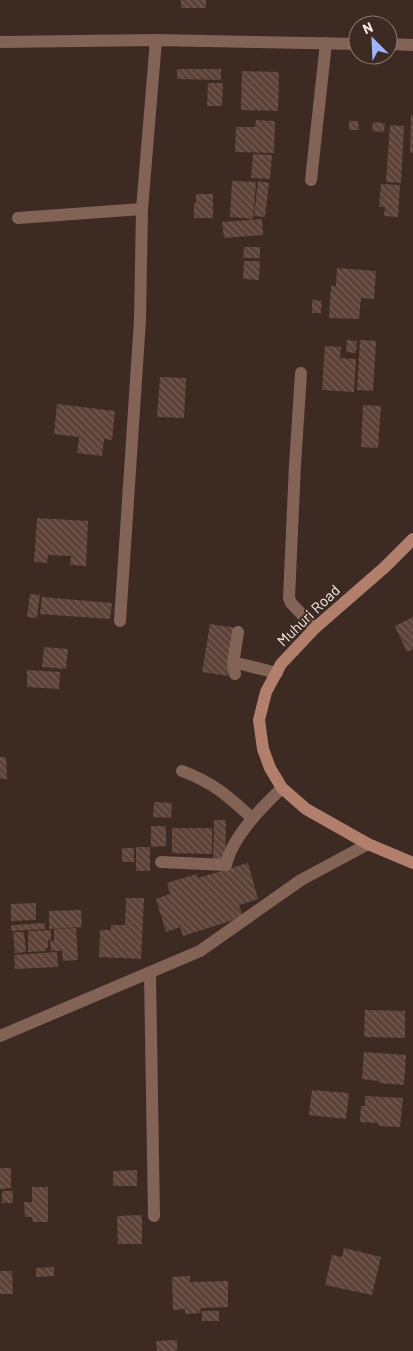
<svg xmlns="http://www.w3.org/2000/svg" width="413" height="1351" font-family="Barlow,sans-serif">
	<defs>
		<pattern id="building-back-hatch" width="6" height="6" patternUnits="userSpaceOnUse" patternTransform="scale(1.25)"><rect width="6" height="6" fill="#5d4238"/><path d="M-1 5l2 2M0 0l6 6M5-1l2 2" fill="none" stroke="#755e55"/></pattern>
	</defs>
	<rect width="100%" height="100%" fill="#3d2a22"/>
	<!-- building -->
	<g fill="url(#building-back-hatch)">
		<rect x="181" y="0" width="25" height="8"/>
		<polygon points="177,69 221,69 221,80 177,79"/>
		<polygon points="242,71 279,72 278,111 241,110"/>
		<polygon points="208,83 223,83 222,106 207,106"/>
		<polygon points="411,115 413,115 413,153 410,153"/>
		<polygon points="256,120 275,121 274,153 235,152 236,127 255,127"/>
		<polygon points="349,121 358,121 359,130 349,130"/>
		<polygon points="373,122 385,123 384,132 372,131"/>
		<polygon points="390,125 404,126 401,183 386,182"/>
		<polygon points="253,154 272,155 270,179 251,178"/>
		<polygon points="232,181 256,182 253,219 230,217"/>
		<polygon points="258,181 269,183 265,217 254,216"/>
		<polygon points="381,184 400,185 398,217 384,216 385,207 379,207"/>
		<polygon points="196,194 213,194 213,218 194,218 194,203 196,203"/>
		<polygon points="262,219 263,235 224,238 222,222"/>
		<polygon points="244,247 260,247 260,258 243,258"/>
		<polygon points="244,261 260,261 259,280 243,279"/>
		<polygon points="337,268 376,271 374,299 361,298 359,319 329,318 331,286 336,286"/>
		<polygon points="312,300 322,301 321,313 312,313"/>
		<polygon points="347,340 357,341 356,353 346,352"/>
		<polygon points="360,340 376,341 373,391 357,390"/>
		<polygon points="325,346 341,347 340,358 356,359 354,392 322,390"/>
		<polygon points="160,377 186,378 184,418 157,417"/>
		<polygon points="57,404 115,411 112,440 104,439 102,456 77,453 79,437 54,434"/>
		<polygon points="363,405 381,406 378,448 361,447"/>
		<polygon points="37,518 88,521 86,566 70,565 71,556 48,555 47,563 34,562"/>
		<polygon points="30,594 40,595 37,618 27,617"/>
		<polygon points="42,597 112,603 110,619 40,614"/>
		<polygon points="413,617 413,649 407,652 395,626"/>
		<polygon points="210,624 237,628 229,676 202,672"/>
		<polygon points="44,647 68,649 66,669 42,667"/>
		<polygon points="27,670 60,672 59,689 27,687"/>
		<polygon points="0,757 6,757 7,779 0,779"/>
		<polygon points="154,802 172,803 171,818 153,817"/>
		<polygon points="214,820 226,820 225,862 213,862"/>
		<polygon points="151,826 166,826 166,846 151,847"/>
		<polygon points="172,828 212,828 212,854 172,853"/>
		<rect x="136" y="847" width="14" height="24"/>
		<rect x="122" y="848" width="12" height="14"/>
		<polygon points="248,863 258,899 239,905 243,917 183,936 180,927 166,932 156,899 170,894 167,883 197,874 198,878"/>
		<polygon points="126,898 144,898 141,959 99,957 100,930 111,930 111,925 125,925"/>
		<polygon points="36,903 36,920 11,921 11,904"/>
		<polygon points="81,910 82,927 49,929 49,911"/>
		<polygon points="45,923 45,929 11,931 11,925"/>
		<polygon points="76,928 78,960 63,961 62,951 51,951 50,941 54,941 54,929"/>
		<polygon points="51,930 51,940 48,940 48,948 46,948 46,951 28,952 28,931"/>
		<polygon points="13,932 24,932 26,952 15,953"/>
		<polygon points="57,952 58,967 15,969 14,955"/>
		<polygon points="365,1010 405,1011 405,1038 364,1037"/>
		<polygon points="364,1052 406,1055 404,1085 379,1083 379,1081 362,1079"/>
		<polygon points="312,1090 349,1093 346,1119 309,1115"/>
		<polygon points="365,1096 403,1098 400,1127 378,1126 378,1123 360,1122 361,1106 365,1106"/>
		<polygon points="0,1168 11,1168 11,1188 0,1189"/>
		<polygon points="137,1170 137,1186 113,1186 113,1171"/>
		<polygon points="32,1187 48,1187 48,1222 33,1222 32,1217 25,1217 24,1202 32,1202"/>
		<rect x="2" y="1191" width="11" height="12"/>
		<polygon points="142,1215 142,1244 118,1244 117,1216"/>
		<polygon points="344,1248 381,1257 372,1295 325,1285 332,1255 342,1257"/>
		<polygon points="54,1267 54,1276 36,1277 36,1268"/>
		<polygon points="0,1271 12,1271 13,1294 0,1294"/>
		<polygon points="190,1276 190,1282 228,1281 228,1307 201,1308 200,1313 185,1314 185,1309 173,1310 172,1277"/>
		<rect x="202" y="1311" width="17" height="10"/>
		<polygon points="177,1340 177,1351 157,1351 156,1341"/>
	</g>
	<g fill="none" stroke-linecap="round" stroke-linejoin="round">
		<!-- minor -->
		<g stroke="#826356" stroke-width="12">
			<polyline points="0,42 156,40 358,44"/>
			<polyline points="388,44 413,45"/>
			<polyline points="311,180 326,43"/>
			<polyline points="18,218 142,209"/>
			<polyline points="301,373 295,465 289,598 291,603 315,628"/>
			<polyline points="120,621 140,320 142,209 156,40"/>
			<polyline points="233,664 238,632"/>
			<polyline points="235,674 233,664 241,664 277,673"/>
			<path d="M 182,771 C 214,783 228,796 252,818"/>
			<path d="M 161,862 L 226,865 C 232,837 262,807 282,788"/>
			<polyline points="150,974 154,1216"/>
			<polyline points="0,1036 200,951 301,880 368,844"/>
		</g>
		<!-- secondary -->
		<polyline stroke="#b17f6b" stroke-width="12" points="413,539 385,567 315,628 281,664 266,692 259,720 263,749 270,768 282,788 306,809 368,844 413,863"/>
	</g>
	<g text-anchor="middle" dominant-baseline="central" stroke-width="4" stroke-linejoin="round" paint-order="stroke">
		<!-- street labels -->
		<g font-size="15" fill="#faede8" stroke="#3d2a22">
			<text transform="translate(308 615) rotate(-44)">Muhuri Road</text>
		</g>
	</g>
	<!-- north arrow -->
	<g transform="translate(373 40) rotate(336)"><circle r="24" fill="#3d2a22" stroke="#897871"/>
	<path d="M0-4L9 19L0 12L-9 19Z" fill="#a0b3fd"/>
	<text y="-8" font-size="14" font-weight="bold" text-anchor="middle" fill="#faede8">N</text>
	</g>
</svg>
